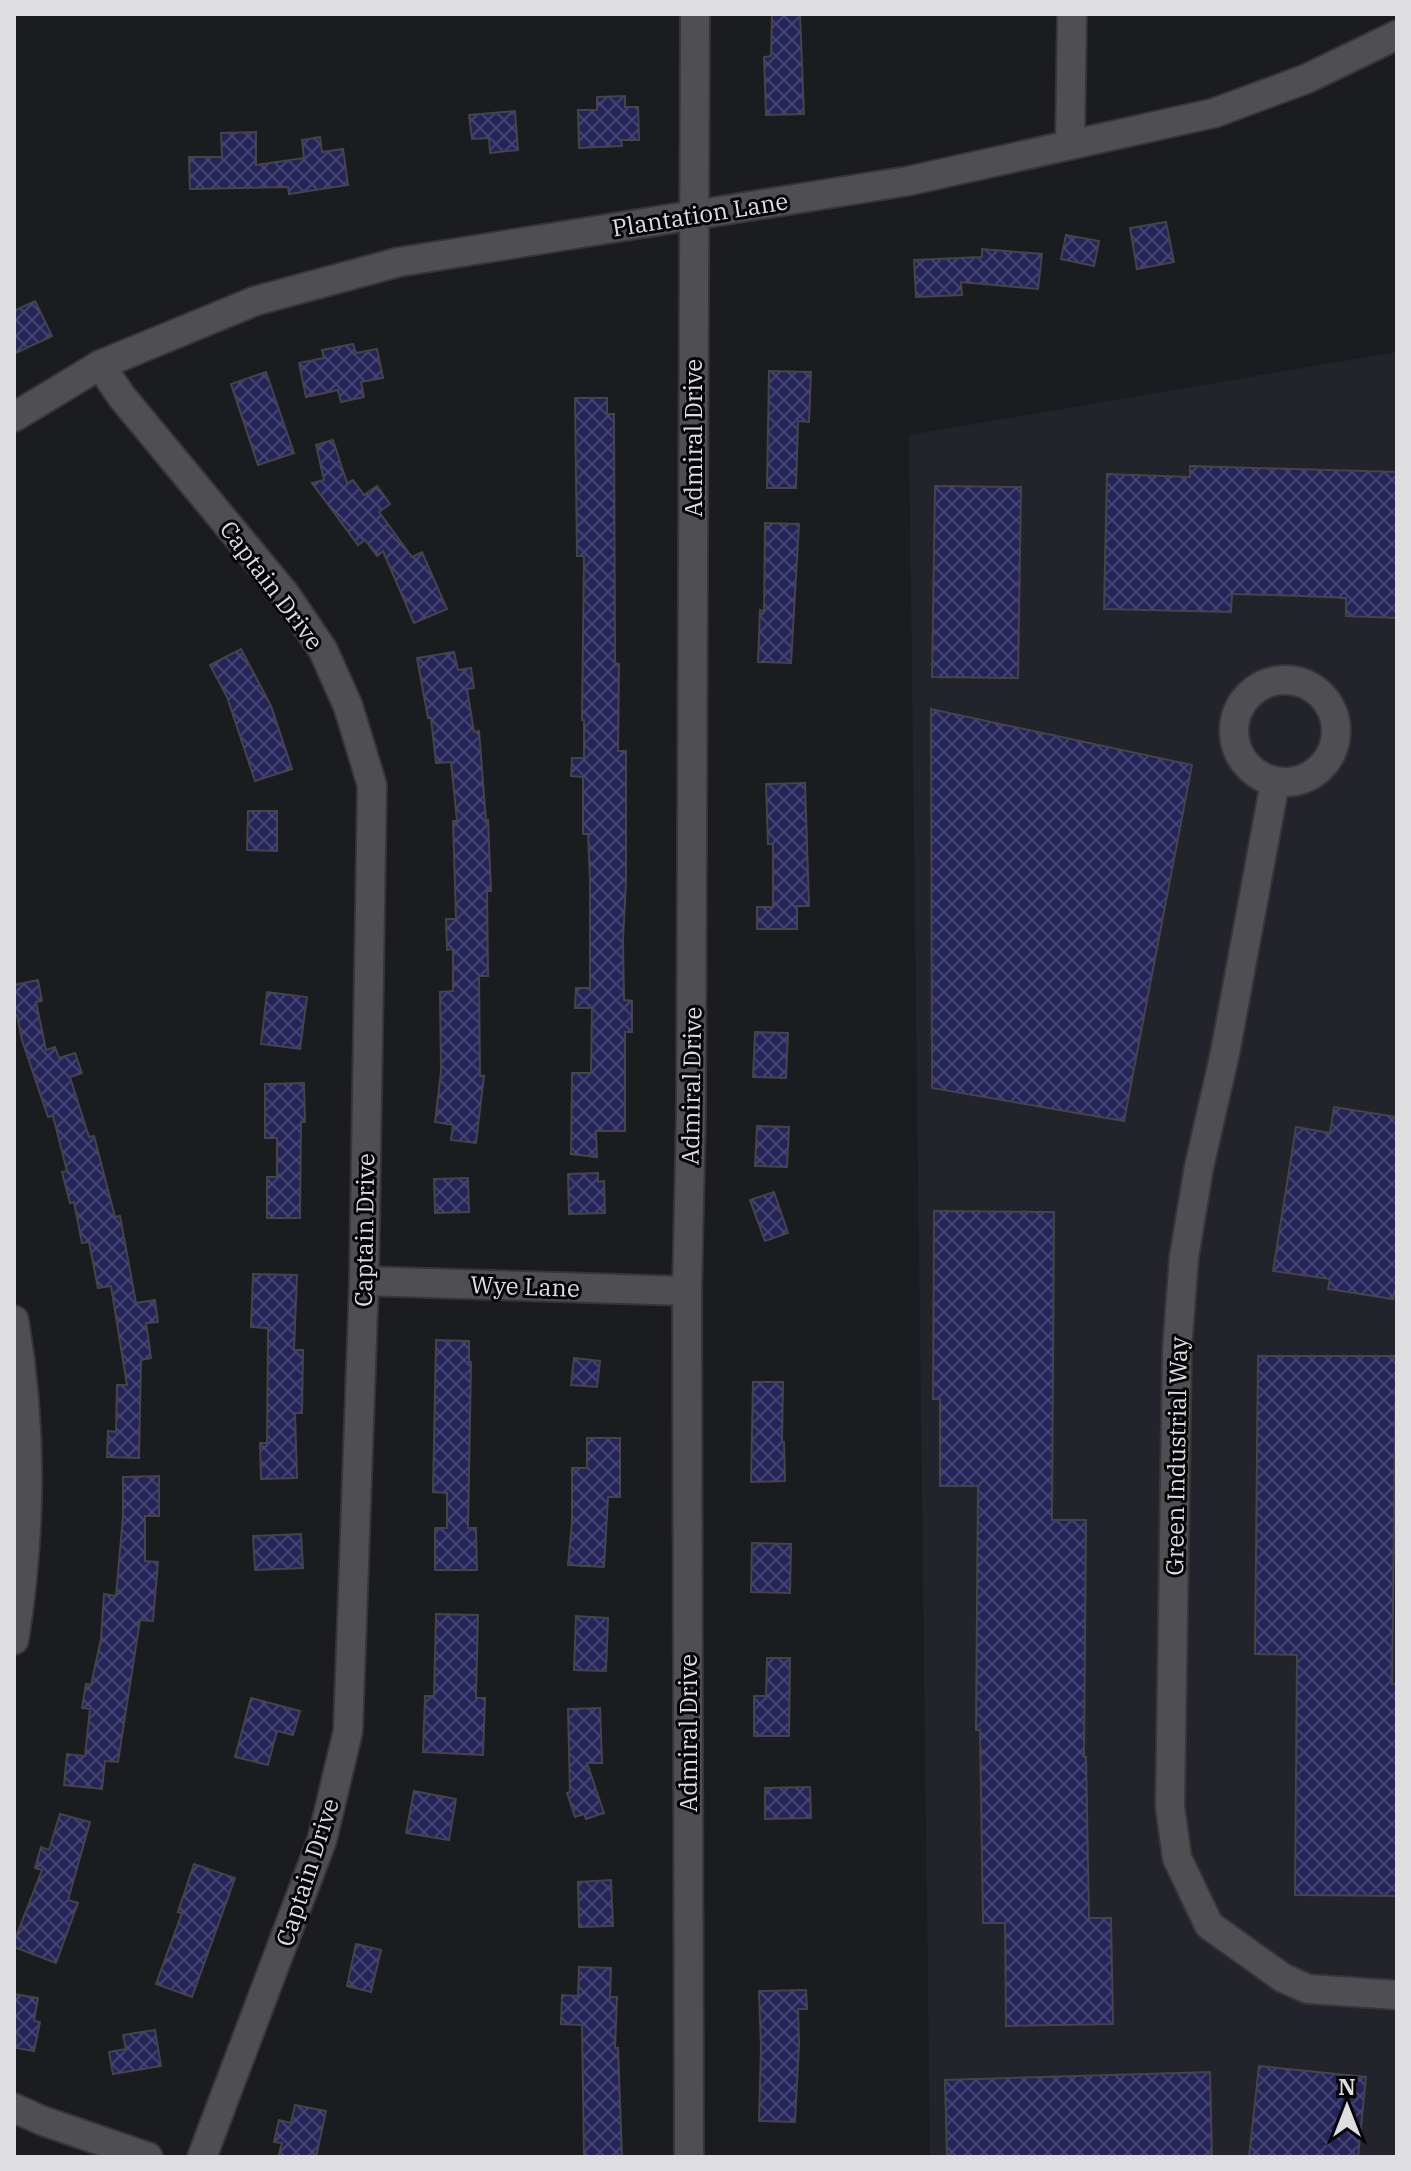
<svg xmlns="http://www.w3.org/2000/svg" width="1411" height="2171" font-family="'IBM Plex Serif',serif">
	<defs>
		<pattern id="building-cross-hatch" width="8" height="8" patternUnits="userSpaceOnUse" patternTransform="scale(2)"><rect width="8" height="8" fill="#252459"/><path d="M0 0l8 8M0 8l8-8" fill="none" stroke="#444371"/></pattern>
	</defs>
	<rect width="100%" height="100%" fill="#1b1c1f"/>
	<!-- built -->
	<polygon fill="#22232b" points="1397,352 1397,2157 930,2157 909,435"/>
	<!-- building -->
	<g fill="url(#building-cross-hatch)" stroke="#444548" stroke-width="2">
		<polygon points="772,14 800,14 804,114 766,115 764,57 771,56"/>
		<polygon points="625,96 625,107 638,107 639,140 621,140 622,146 579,148 578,110 597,110 597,97"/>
		<polygon points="515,111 518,150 490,153 489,138 472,139 469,115"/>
		<polygon points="256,132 256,165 304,158 302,140 320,137 322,152 343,149 348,185 289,194 288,187 190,189 189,157 222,157 221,133"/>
		<polygon points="1166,222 1174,262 1137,269 1130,228"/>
		<polygon points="1066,235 1099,241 1094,266 1061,259"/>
		<polygon points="982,249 1042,254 1038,289 961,282 962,295 916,297 914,260 982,257"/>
		<polygon points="35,301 52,336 14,354 14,311"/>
		<polygon points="353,344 356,353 377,349 383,378 361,382 364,397 341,402 338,390 306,397 299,363 324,358 322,350"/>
		<polygon points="769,371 811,372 809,422 798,421 796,488 767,488"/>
		<polygon points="266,372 294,453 258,465 231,384"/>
		<polygon points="575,398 607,398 607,414 614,414 615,663 619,664 618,751 626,751 626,882 623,940 624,1000 632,1001 632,1032 625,1032 625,1131 596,1131 597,1157 571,1154 572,1073 591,1073 592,1008 575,1008 576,988 590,988 590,879 588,834 583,834 583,777 571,776 572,758 584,758 584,720 582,720 584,556 577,556"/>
		<polygon points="333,440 347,483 353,480 364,495 377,486 390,504 379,512 412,557 422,552 447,609 414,623 383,551 377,556 365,540 358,545 312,483 324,480 316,445"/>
		<polygon points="1190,466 1397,472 1397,618 1346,616 1346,598 1304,596 1232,594 1231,612 1104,609 1107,474 1190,477"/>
		<polygon points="935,486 1021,487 1018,678 932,677"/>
		<polygon points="765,523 799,524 791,663 758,662 760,610 764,611"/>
		<polygon points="241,649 271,706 292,769 255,781 227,697 210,665"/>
		<polygon points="454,652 458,670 471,668 474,688 467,689 474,732 479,731 486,820 488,820 491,891 487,891 488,976 479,976 480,1076 484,1076 476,1143 451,1140 453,1125 435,1122 441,1072 440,992 453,991 453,949 447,950 446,919 456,919 453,821 457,821 451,762 436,763 431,718 428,718 417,658"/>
		<polygon points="931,709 1192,765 1124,1121 932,1088"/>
		<polygon points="805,783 809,906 797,906 797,929 757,929 757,907 773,907 773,844 768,844 766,784"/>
		<polygon points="248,811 277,811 277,851 247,850"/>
		<polygon points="38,980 42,1001 36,1002 46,1050 55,1047 59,1058 75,1053 82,1073 70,1077 89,1137 94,1136 115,1217 120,1216 136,1303 155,1300 158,1322 146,1323 151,1358 141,1360 139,1458 107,1457 108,1431 116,1432 117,1385 127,1385 111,1286 98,1288 89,1242 82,1243 74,1202 70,1203 62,1172 67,1171 53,1116 48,1117 22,1040 17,1015 14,1016 14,985"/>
		<polygon points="267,992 307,997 300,1049 261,1044"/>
		<polygon points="755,1032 788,1033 786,1078 753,1077"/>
		<polygon points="304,1083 305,1122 301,1122 300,1218 267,1218 267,1177 277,1177 277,1138 265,1138 265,1084"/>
		<polygon points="1334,1107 1397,1117 1397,1290 1395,1290 1393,1299 1328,1289 1330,1279 1273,1271 1296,1127 1330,1133"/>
		<polygon points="757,1126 789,1127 787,1167 755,1166"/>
		<polygon points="598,1173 598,1182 604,1181 605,1213 569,1214 568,1174"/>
		<polygon points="468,1178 469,1212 435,1213 434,1179"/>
		<polygon points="774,1192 788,1233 765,1241 750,1200"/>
		<polygon points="934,1211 1054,1212 1052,1520 1086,1520 1084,1757 1086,1757 1089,1918 1111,1918 1113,2024 1006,2026 1005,1923 983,1923 980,1730 976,1730 978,1486 940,1486 940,1399 933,1399"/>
		<polygon points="253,1274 297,1275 294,1350 303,1350 302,1413 295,1413 297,1478 261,1479 260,1443 267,1443 268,1328 251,1327"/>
		<polygon points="436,1340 469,1341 469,1362 471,1362 468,1528 476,1528 477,1570 435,1570 435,1528 447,1528 447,1493 433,1492"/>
		<polygon points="1258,1356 1396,1356 1392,1684 1397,1684 1397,1896 1295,1895 1297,1655 1255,1654"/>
		<polygon points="574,1358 600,1361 597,1387 571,1385"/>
		<polygon points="753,1382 783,1382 782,1442 784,1442 785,1481 751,1482"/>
		<polygon points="587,1438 620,1438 620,1497 608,1497 604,1567 568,1565 572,1522 572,1468 587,1468"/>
		<polygon points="159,1476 159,1516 145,1516 145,1561 158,1562 153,1621 140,1620 118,1762 105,1761 102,1789 64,1785 67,1754 85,1756 90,1709 82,1708 86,1684 91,1685 101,1639 104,1594 116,1596 123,1516 123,1477"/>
		<polygon points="301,1534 303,1568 255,1570 253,1536"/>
		<polygon points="752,1543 791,1544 790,1593 751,1592"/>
		<polygon points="436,1614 478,1615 476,1698 485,1698 483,1755 423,1752 425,1696 434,1696"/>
		<polygon points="576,1616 608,1618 606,1671 574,1670"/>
		<polygon points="767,1658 790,1658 789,1736 754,1736 754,1696 766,1696"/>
		<polygon points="251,1698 300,1711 293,1735 277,1731 268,1765 235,1757"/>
		<polygon points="600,1708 602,1763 587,1763 604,1813 586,1819 584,1814 575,1817 567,1793 570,1792 568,1709"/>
		<polygon points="810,1787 811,1818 765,1819 765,1788"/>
		<polygon points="414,1791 456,1799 449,1840 406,1833"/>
		<polygon points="60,1814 90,1822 68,1900 78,1903 56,1963 14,1947 14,1942 42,1870 35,1868 41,1847 49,1850"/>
		<polygon points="194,1864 235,1878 192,1997 156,1984 182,1913 178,1912"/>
		<polygon points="611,1880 613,1926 579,1927 578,1882"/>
		<polygon points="356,1944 381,1950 371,1992 347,1986"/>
		<polygon points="579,1967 611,1968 610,1997 617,1997 615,2048 618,2048 622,2157 584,2157 582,2025 561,2024 562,1995 578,1996"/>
		<polygon points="806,1990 807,2009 798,2009 799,2044 795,2122 759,2121 761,2048 759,1991"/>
		<polygon points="14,1994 38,1998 34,2021 40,2022 34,2051 16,2048"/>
		<polygon points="155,2030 161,2066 113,2074 109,2052 126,2049 123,2035"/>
		<polygon points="1259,2066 1366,2077 1358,2157 1249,2157"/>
		<polygon points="1210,2072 1212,2157 947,2157 945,2080"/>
		<polygon points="295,2105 326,2111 316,2157 278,2157 282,2143 274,2142 279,2120 291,2123"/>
	</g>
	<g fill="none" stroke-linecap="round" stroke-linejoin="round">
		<!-- minor casing -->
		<g stroke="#363638" stroke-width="32">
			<g id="minor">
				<polyline points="1070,145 1072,14"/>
				<polyline points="100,365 122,397 285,594 323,650 348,706 372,785 364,1281 348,1731 322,1840 202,2157"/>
				<polyline points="14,417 100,365 255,301 399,262 908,181 1214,113 1306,79 1397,35"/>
				<circle cx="1285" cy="731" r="51"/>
				<polyline points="1275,782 1225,1053 1199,1167 1184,1257 1177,1350 1170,1807 1177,1858 1209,1925 1283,1978 1308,1989 1397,1995"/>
				<polyline points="364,1281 687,1291"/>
				<path d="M 14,1320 C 32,1425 31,1534 14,1640"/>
				<polyline points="14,2108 43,2121 148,2157"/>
				<polyline points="689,2157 687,1291 691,1114 695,14"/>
			</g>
		</g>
		<!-- minor -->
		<use href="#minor" stroke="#4f4f53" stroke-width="28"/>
	</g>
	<g text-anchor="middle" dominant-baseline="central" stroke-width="6" stroke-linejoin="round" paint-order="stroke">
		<!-- street labels -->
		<g font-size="24" fill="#dedee0" stroke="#060608">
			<text transform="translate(700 214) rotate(-9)">Plantation Lane</text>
			<text transform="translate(693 438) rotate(-90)">Admiral Drive</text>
			<text transform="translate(272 585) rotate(53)">Captain Drive</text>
			<text transform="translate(691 1086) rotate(-89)">Admiral Drive</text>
			<text transform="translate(364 1230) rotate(-89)">Captain Drive</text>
			<text transform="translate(525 1286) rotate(2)">Wye Lane</text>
			<text transform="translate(1176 1456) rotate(-89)">Green Industrial Way</text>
			<text transform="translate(688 1733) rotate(-90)">Admiral Drive</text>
			<text transform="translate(307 1872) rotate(-72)">Captain Drive</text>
		</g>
	</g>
	<!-- border -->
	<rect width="1411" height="2171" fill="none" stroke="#dedee0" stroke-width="32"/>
	<!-- north arrow -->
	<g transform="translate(1347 2107)" stroke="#060608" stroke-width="6" paint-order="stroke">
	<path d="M0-6L14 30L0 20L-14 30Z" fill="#dedee0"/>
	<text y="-12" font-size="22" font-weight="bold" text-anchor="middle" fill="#dedee0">N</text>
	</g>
</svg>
